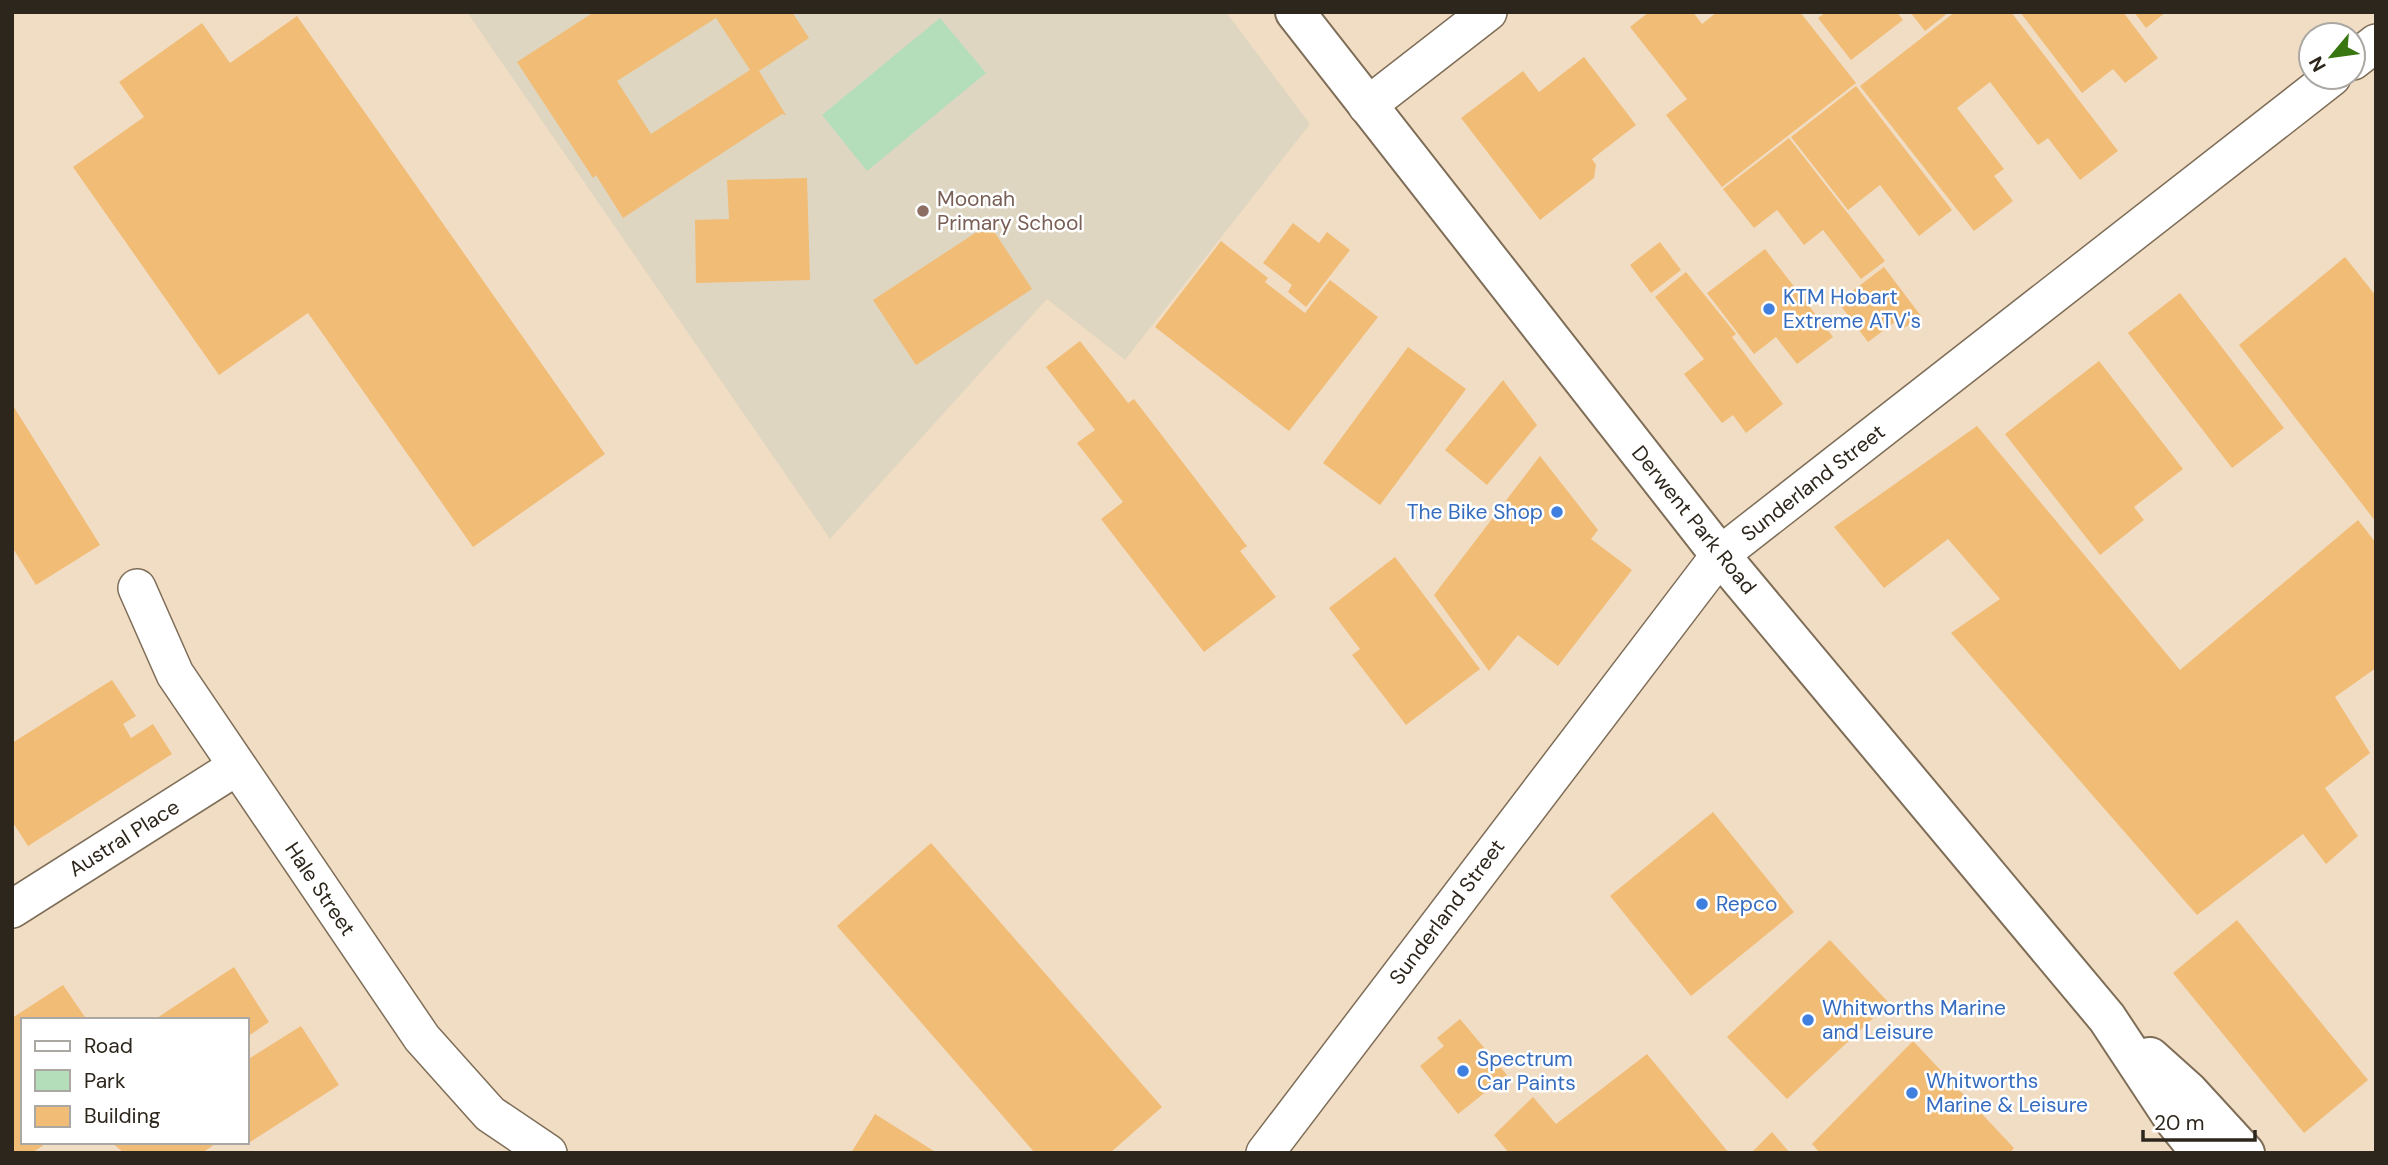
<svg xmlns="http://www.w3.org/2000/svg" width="2388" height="1165" font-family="'DM Sans',sans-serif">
	<rect width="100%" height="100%" fill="#f1ddc4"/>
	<!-- education -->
	<polygon fill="#dfd6c1" points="467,12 1226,12 1310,124 1125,360 1047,299 830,539"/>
	<!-- green -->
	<polygon fill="#b3deb9" points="940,18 986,73 867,171 822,115"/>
	<!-- building -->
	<g fill="#f1bc75" fill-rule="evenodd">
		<path d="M 594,12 L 792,12 L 809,38 L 759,71 L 786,115 L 782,114 L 623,218 L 596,175 L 593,178 L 517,62 ZM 716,18 L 750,70 L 651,134 L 617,81 Z"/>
		<polygon points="1649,12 1693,12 1702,24 1717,12 1800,12 1856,83 1722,187 1666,115 1687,99 1630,27"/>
		<polygon points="1826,12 1897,12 1903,20 1851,60 1818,18"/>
		<polygon points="1910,12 1949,12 1925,31"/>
		<polygon points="1955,12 2011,12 2118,151 2080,180 2048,138 2038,145 1990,82 1957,108 2004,169 1994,176 2013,201 1974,231 1860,86"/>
		<polygon points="2020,12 2123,12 2158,58 2125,83 2113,69 2082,93"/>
		<polygon points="2134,12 2166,12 2146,28"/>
		<polygon points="297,16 605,454 473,547 308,313 219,375 73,167 144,117 119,82 202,23 230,63"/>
		<polygon points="1584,57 1636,125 1592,159 1596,165 1594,178 1540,220 1461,118 1523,71 1539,92"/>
		<polygon points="1856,86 1952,210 1919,236 1880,185 1848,210 1791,137"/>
		<polygon points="1789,138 1885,261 1861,279 1823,230 1804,245 1777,210 1754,228 1723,189"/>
		<polygon points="807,178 810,280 696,283 695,220 729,219 727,180"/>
		<polygon points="1293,223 1319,243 1327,232 1350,250 1306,307 1288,292 1292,285 1263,263"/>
		<polygon points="989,224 1032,289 916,365 873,300"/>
		<polygon points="1221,241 1268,278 1265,282 1305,313 1330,280 1378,317 1289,431 1155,327"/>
		<polygon points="1660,242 1681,270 1651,293 1630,265"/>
		<polygon points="1765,249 1833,337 1797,364 1776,337 1754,354 1707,293"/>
		<polygon points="2345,257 2376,296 2376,522 2239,345"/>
		<polygon points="1884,267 1921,316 1901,330 1895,322 1868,342 1838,302"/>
		<polygon points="1686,272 1736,334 1732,337 1783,404 1746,433 1733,415 1722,423 1684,374 1704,359 1655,297"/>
		<polygon points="2180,293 2284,428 2232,468 2128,333"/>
		<polygon points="1080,341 1128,403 1134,399 1247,546 1240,551 1276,597 1204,652 1101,519 1123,502 1077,443 1095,430 1046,367"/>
		<polygon points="1408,347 1466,389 1380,505 1323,463"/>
		<polygon points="2099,361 2183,469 2134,507 2144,520 2100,555 2005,434"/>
		<polygon points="1503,380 1537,425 1487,485 1445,450"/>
		<polygon points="12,404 100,545 36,585 12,547"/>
		<polygon points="1977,426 2180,670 2358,520 2376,543 2376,668 2335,697 2370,753 2325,788 2358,836 2326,864 2303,834 2197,915 1951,633 2000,599 1948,539 1884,588 1834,527"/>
		<polygon points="1540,456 1598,530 1591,539 1632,570 1558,666 1518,635 1489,671 1434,595"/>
		<polygon points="1395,557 1480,669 1406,725 1352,655 1360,649 1329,608"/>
		<polygon points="112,680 136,716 123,724 131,738 153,724 172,754 28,846 12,821 12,743"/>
		<polygon points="1713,812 1794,912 1691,996 1610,896"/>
		<polygon points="931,843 1162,1107 1110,1153 1035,1153 837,926"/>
		<polygon points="2237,920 2368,1080 2304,1133 2173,973"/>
		<polygon points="1830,940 1889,1003 1787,1099 1727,1037"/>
		<polygon points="234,967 269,1022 247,1037 247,1020 154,1020"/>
		<polygon points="63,985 87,1020 23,1020 23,1142 48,1142 32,1153 12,1153 12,1018"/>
		<polygon points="1460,1019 1507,1075 1458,1114 1420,1066 1444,1046 1437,1038"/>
		<polygon points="301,1026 339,1085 247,1144 247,1060"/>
		<polygon points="1913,1041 2014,1148 2010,1153 1820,1153 1812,1144"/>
		<polygon points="1647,1054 1729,1153 1509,1153 1494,1135 1533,1097 1556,1124"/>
		<polygon points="875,1114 937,1153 851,1153"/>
		<polygon points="1772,1132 1790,1153 1751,1153"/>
		<polygon points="111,1142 218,1142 202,1153 124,1153"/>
	</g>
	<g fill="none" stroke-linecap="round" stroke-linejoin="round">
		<!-- minor casing -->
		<g stroke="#7e6d57" stroke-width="40">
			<g id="minor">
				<polyline points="2353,61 2376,43"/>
				<polyline points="1367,106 1488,12"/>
				<polyline points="137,588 175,674 422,1038 490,1114 548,1153"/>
				<polyline points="12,909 236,767"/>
				<polyline points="1265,1153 1720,555 2332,77"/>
			</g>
		</g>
		<!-- tertiary casing -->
		<g stroke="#7e6d57" stroke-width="42">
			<g id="tertiary">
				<polyline points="1295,12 1720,555 2107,1018 2175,1121 2201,1153"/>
				<polyline points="2150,1057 2189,1092 2245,1153"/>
			</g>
		</g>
		<!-- minor -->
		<use href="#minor" stroke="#fff" stroke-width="37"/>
		<!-- tertiary -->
		<use href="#tertiary" stroke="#fff" stroke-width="38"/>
	</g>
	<!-- markers -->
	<circle fill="#8d6e63" stroke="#fff" stroke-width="2.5" cx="923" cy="211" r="7"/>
	<g fill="#3f7fe0" stroke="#fff" stroke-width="2.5">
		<circle cx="1769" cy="309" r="7"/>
		<circle cx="1557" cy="512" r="7"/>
		<circle cx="1702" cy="904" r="7"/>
		<circle cx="1808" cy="1020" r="7"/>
		<circle cx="1463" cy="1071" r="7"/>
		<circle cx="1912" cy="1093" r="7"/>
	</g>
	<g text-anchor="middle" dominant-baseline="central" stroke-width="5" stroke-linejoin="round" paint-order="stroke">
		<!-- education labels -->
		<g font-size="21" fill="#785e54" stroke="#fff" text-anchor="start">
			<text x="937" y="199">Moonah<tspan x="937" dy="24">Primary School</tspan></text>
		</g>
		<!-- shop labels -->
		<g font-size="21" fill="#366cbe" stroke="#fff" text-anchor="start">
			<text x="1783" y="297">KTM Hobart<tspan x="1783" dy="24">Extreme ATV's</tspan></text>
			<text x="1543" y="512" text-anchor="end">The Bike Shop</text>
			<text x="1716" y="904">Repco</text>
			<text x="1822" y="1008">Whitworths Marine<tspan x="1822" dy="24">and Leisure</tspan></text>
			<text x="1477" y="1059">Spectrum<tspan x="1477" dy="24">Car Paints</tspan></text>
			<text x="1926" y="1081">Whitworths<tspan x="1926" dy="24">Marine &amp; Leisure</tspan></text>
		</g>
		<!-- street labels -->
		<g font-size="21" fill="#2d261c" stroke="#fff">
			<text transform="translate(1813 483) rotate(-38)">Sunderland Street</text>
			<text transform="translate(1694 520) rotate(51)">Derwent Park Road</text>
			<text transform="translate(124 838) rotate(-32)">Austral Place</text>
			<text transform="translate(320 889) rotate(56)">Hale Street</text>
			<text transform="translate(1447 912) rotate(-53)">Sunderland Street</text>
		</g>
	</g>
	<!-- border -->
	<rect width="2388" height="1165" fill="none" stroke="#2d261c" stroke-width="28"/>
	<!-- legend -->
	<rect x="21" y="1018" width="228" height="126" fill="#ffffff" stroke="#aba8a4" stroke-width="2"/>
	<rect x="35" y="1041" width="35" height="10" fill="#ffffff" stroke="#aba8a4" stroke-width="2"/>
	<text x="84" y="1053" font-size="21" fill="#2d261c">Road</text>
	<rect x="35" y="1070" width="35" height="21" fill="#b3deb9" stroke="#aba8a4" stroke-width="2"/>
	<text x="84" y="1088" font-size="21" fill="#2d261c">Park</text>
	<rect x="35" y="1106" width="35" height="21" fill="#f1bc75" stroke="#aba8a4" stroke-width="2"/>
	<text x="84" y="1123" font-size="21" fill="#2d261c">Building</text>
	<!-- north arrow -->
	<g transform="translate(2332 56) rotate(241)"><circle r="33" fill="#ffffff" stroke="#aba8a4" stroke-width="2"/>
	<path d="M0-5L12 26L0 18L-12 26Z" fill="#387611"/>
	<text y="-10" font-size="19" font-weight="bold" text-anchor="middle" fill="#2d261c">N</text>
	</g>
	<!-- scale -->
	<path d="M2143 1130v10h112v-10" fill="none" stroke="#2d261c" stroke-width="3.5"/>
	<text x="2154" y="1130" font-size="21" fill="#2d261c" stroke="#ffffff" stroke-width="5" paint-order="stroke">20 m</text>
</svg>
